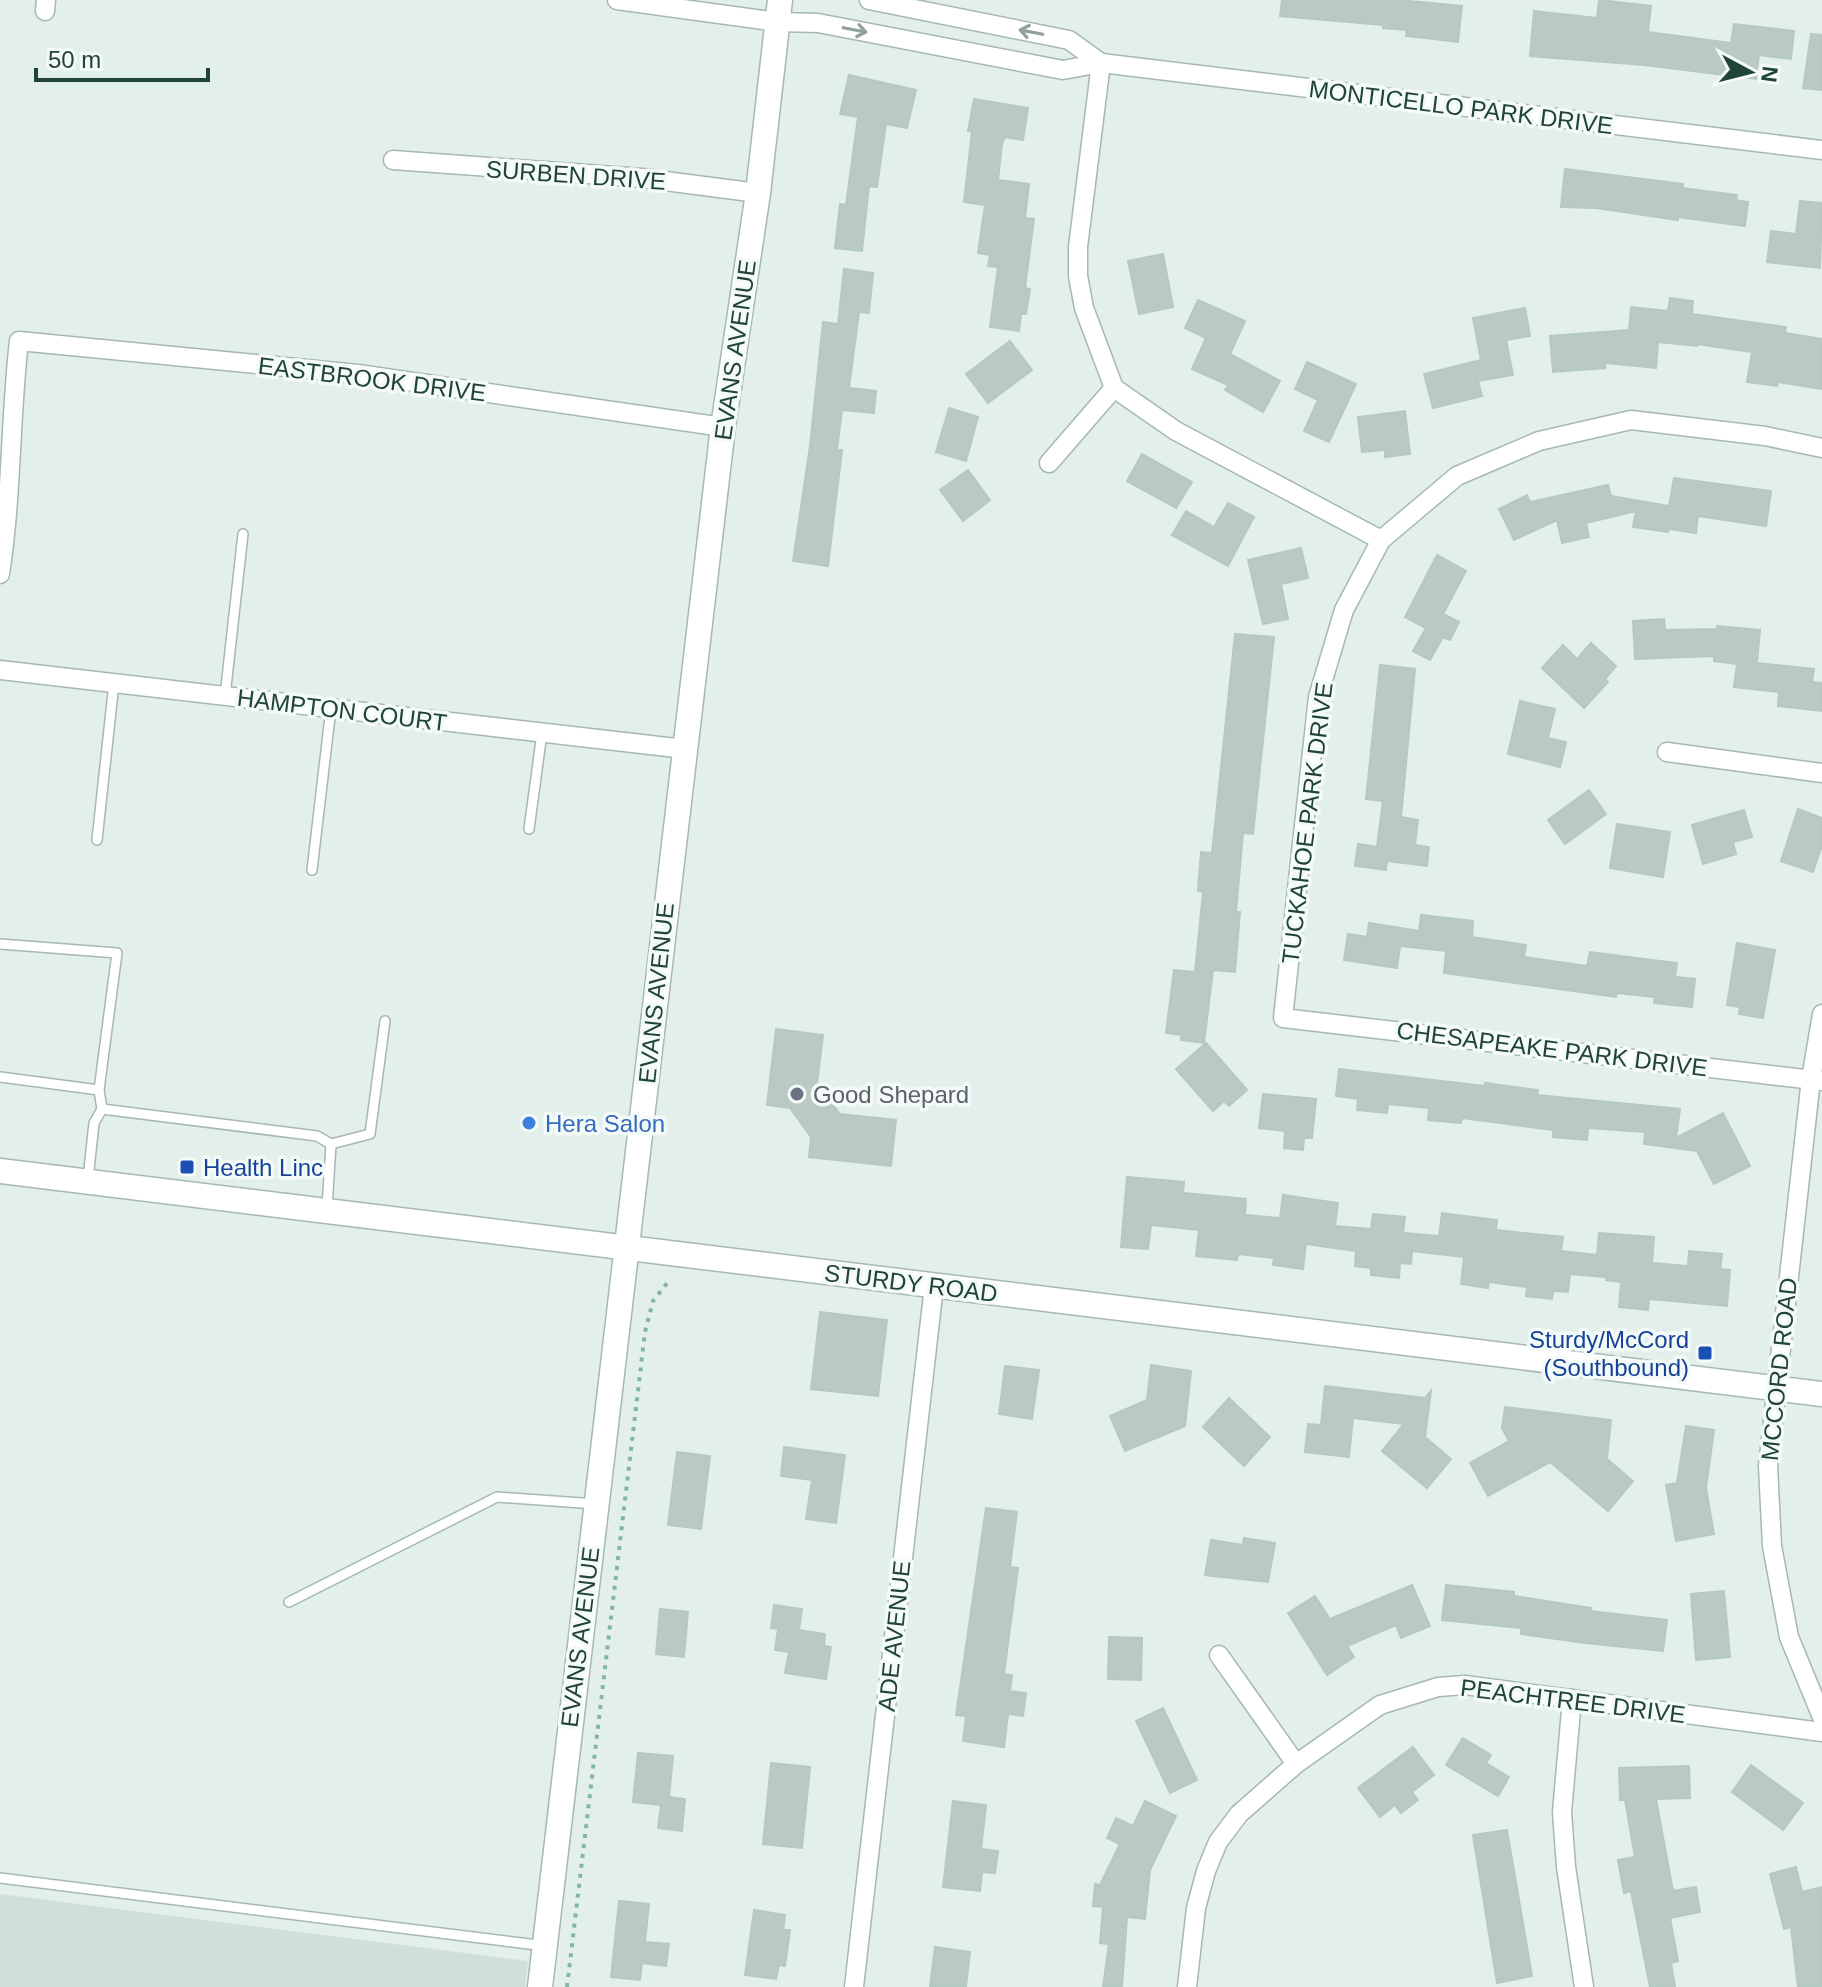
<svg xmlns="http://www.w3.org/2000/svg" width="1822" height="1987" font-family="Helvetica,sans-serif">
	<rect width="100%" height="100%" fill="#e3efea"/>
	<!-- built -->
	<polygon fill="#d1dfd9" points="0,1894 528,1961 525,1987 0,1987"/>
	<!-- building -->
	<g fill="#b8cac3" stroke="#b4c9c1" stroke-width="2">
		<polygon points="1282,0 1399,0 1462,6 1458,42 1406,36 1407,30 1383,28 1383,25 1280,16"/>
		<polygon points="1599,0 1651,6 1648,32 1731,43 1734,24 1794,31 1791,59 1759,55 1756,79 1644,65 1530,56 1534,11 1597,18"/>
		<polygon points="1811,34 1822,35 1822,90 1803,88"/>
		<polygon points="849,75 916,90 907,128 886,124 877,187 869,186 862,251 835,248 840,204 846,205 858,117 840,114"/>
		<polygon points="974,99 1028,108 1023,140 1005,137 1002,144 998,180 1029,184 1025,218 1034,219 1025,288 1030,289 1026,314 1021,314 1019,331 990,327 998,267 988,266 990,255 978,253 985,205 964,202 972,131 968,131"/>
		<polygon points="1565,169 1683,184 1682,188 1737,195 1736,200 1748,202 1745,226 1678,217 1678,220 1596,208 1561,207"/>
		<polygon points="1800,201 1822,203 1820,268 1767,262 1771,231 1796,234"/>
		<polygon points="1163,254 1173,307 1139,314 1128,261"/>
		<polygon points="844,269 873,273 869,313 859,312 849,388 876,391 874,413 842,410 837,450 842,450 828,566 793,561 810,446 823,322 838,324"/>
		<polygon points="1670,298 1693,301 1692,314 1786,327 1785,333 1822,339 1822,389 1778,382 1777,386 1747,382 1752,352 1697,344 1697,346 1658,342 1656,368 1605,363 1605,368 1553,372 1550,336 1629,330 1631,307 1668,311"/>
		<polygon points="1198,300 1245,321 1230,354 1280,381 1263,412 1225,390 1228,385 1192,369 1206,338 1185,328"/>
		<polygon points="1525,308 1530,336 1506,340 1513,375 1478,381 1482,396 1433,408 1424,374 1481,360 1473,318"/>
		<polygon points="1010,341 1032,370 988,403 966,374"/>
		<polygon points="1307,362 1356,384 1329,442 1304,431 1318,400 1295,389"/>
		<polygon points="949,408 978,417 966,461 936,452"/>
		<polygon points="1405,411 1410,454 1385,457 1385,450 1362,452 1358,417"/>
		<polygon points="1142,454 1192,482 1176,508 1127,481"/>
		<polygon points="968,470 990,500 963,521 940,490"/>
		<polygon points="1674,478 1771,491 1766,526 1698,516 1696,533 1669,529 1668,532 1633,527 1636,511 1586,523 1589,537 1562,543 1557,520 1514,540 1499,509 1527,495 1530,502 1608,485 1611,496 1669,506"/>
		<polygon points="1228,503 1254,517 1228,566 1172,535 1186,511 1214,527"/>
		<polygon points="1301,548 1308,578 1281,584 1288,619 1263,624 1248,560"/>
		<polygon points="1437,555 1466,571 1443,614 1459,622 1450,640 1443,637 1430,660 1413,651 1426,628 1405,617"/>
		<polygon points="1664,619 1665,630 1717,629 1717,626 1760,630 1757,663 1814,669 1812,682 1822,683 1822,711 1778,706 1779,692 1734,687 1737,664 1714,661 1714,656 1635,659 1633,621"/>
		<polygon points="1235,634 1274,637 1253,834 1243,833 1236,912 1240,912 1235,972 1213,970 1204,1043 1181,1040 1182,1035 1166,1033 1174,970 1195,972 1203,892 1198,891 1201,852 1212,853"/>
		<polygon points="1591,643 1616,666 1605,679 1608,682 1584,708 1542,668 1563,645 1577,659"/>
		<polygon points="1380,665 1415,669 1401,817 1418,820 1415,845 1429,847 1427,866 1387,861 1386,870 1355,866 1358,844 1377,847 1383,801 1366,799"/>
		<polygon points="1520,701 1555,709 1548,738 1566,742 1560,767 1508,754"/>
		<polygon points="1589,790 1606,814 1565,844 1548,820"/>
		<polygon points="1798,809 1822,818 1822,845 1813,872 1781,861"/>
		<polygon points="1744,810 1752,837 1733,842 1736,854 1703,864 1692,825"/>
		<polygon points="1617,824 1670,832 1663,877 1610,868"/>
		<polygon points="1421,915 1473,921 1472,937 1526,945 1524,957 1587,966 1590,952 1677,963 1675,977 1695,979 1692,1007 1654,1003 1655,997 1617,993 1616,997 1444,973 1446,951 1400,946 1397,968 1344,960 1348,934 1367,937 1369,923 1419,931"/>
		<polygon points="1737,943 1775,950 1763,1018 1739,1014 1740,1007 1727,1005"/>
		<polygon points="776,1029 823,1035 817,1084 840,1114 896,1120 891,1166 809,1157 811,1137 790,1108 767,1105"/>
		<polygon points="1206,1043 1247,1090 1229,1106 1224,1101 1213,1111 1176,1069"/>
		<polygon points="1339,1069 1485,1086 1485,1083 1538,1090 1537,1095 1680,1109 1676,1138 1723,1113 1750,1166 1714,1184 1697,1151 1644,1144 1645,1132 1588,1128 1587,1140 1553,1137 1553,1130 1462,1118 1461,1123 1428,1120 1429,1108 1388,1104 1387,1113 1357,1110 1358,1099 1336,1096"/>
		<polygon points="1263,1094 1316,1099 1312,1138 1304,1138 1303,1150 1284,1148 1285,1131 1259,1128"/>
		<polygon points="1127,1177 1184,1182 1183,1193 1246,1199 1245,1215 1280,1218 1283,1195 1338,1203 1335,1226 1371,1229 1373,1214 1405,1217 1403,1233 1439,1236 1442,1213 1497,1220 1496,1230 1563,1237 1561,1251 1597,1255 1599,1233 1654,1237 1652,1263 1688,1266 1689,1251 1722,1254 1720,1269 1730,1270 1727,1306 1649,1299 1648,1310 1619,1307 1621,1282 1606,1280 1606,1277 1570,1274 1568,1292 1553,1291 1552,1299 1526,1296 1527,1287 1489,1282 1488,1288 1461,1284 1464,1257 1412,1251 1411,1264 1400,1263 1399,1278 1371,1275 1371,1268 1355,1266 1356,1251 1306,1244 1303,1269 1273,1265 1274,1258 1238,1254 1237,1260 1196,1256 1199,1230 1151,1225 1148,1249 1121,1247"/>
		<polygon points="820,1312 887,1320 878,1396 811,1389"/>
		<polygon points="1151,1365 1191,1371 1185,1426 1125,1451 1110,1416 1147,1400"/>
		<polygon points="1005,1366 1039,1370 1032,1419 999,1414"/>
		<polygon points="1325,1386 1425,1398 1431,1391 1425,1437 1451,1459 1427,1488 1382,1451 1404,1424 1353,1418 1349,1457 1305,1452 1308,1424 1321,1425"/>
		<polygon points="1229,1398 1270,1437 1244,1466 1203,1427"/>
		<polygon points="1505,1407 1611,1420 1607,1459 1633,1481 1608,1511 1550,1462 1488,1496 1470,1463 1509,1441 1502,1428"/>
		<polygon points="1686,1426 1714,1430 1706,1488 1714,1534 1676,1541 1666,1485 1677,1483"/>
		<polygon points="784,1447 845,1455 836,1523 806,1519 812,1480 781,1476"/>
		<polygon points="677,1452 710,1456 701,1529 668,1525"/>
		<polygon points="986,1508 1017,1512 1010,1567 1018,1568 1004,1674 1012,1675 1010,1691 1026,1693 1023,1716 1008,1714 1004,1747 963,1741 966,1716 956,1715"/>
		<polygon points="1244,1538 1275,1543 1268,1582 1205,1575 1211,1540 1243,1545"/>
		<polygon points="1412,1585 1430,1626 1401,1638 1396,1625 1347,1646 1354,1657 1327,1675 1288,1613 1315,1596 1330,1619"/>
		<polygon points="1446,1585 1514,1592 1514,1596 1591,1608 1590,1611 1667,1620 1663,1651 1585,1643 1521,1634 1521,1628 1442,1620"/>
		<polygon points="1724,1591 1730,1657 1696,1660 1691,1594"/>
		<polygon points="774,1605 802,1609 799,1630 825,1634 824,1646 831,1647 826,1679 785,1673 789,1652 775,1650 778,1629 771,1628"/>
		<polygon points="660,1609 688,1612 684,1657 656,1654"/>
		<polygon points="1109,1637 1142,1638 1141,1680 1108,1679"/>
		<polygon points="1163,1708 1197,1780 1170,1793 1136,1721"/>
		<polygon points="1463,1738 1491,1755 1486,1763 1509,1777 1498,1796 1446,1765"/>
		<polygon points="1413,1747 1434,1775 1412,1792 1418,1800 1401,1813 1395,1805 1380,1817 1358,1788"/>
		<polygon points="638,1753 673,1756 669,1797 685,1799 682,1831 658,1828 661,1805 633,1802"/>
		<polygon points="771,1763 810,1767 802,1848 763,1844"/>
		<polygon points="1751,1765 1803,1803 1783,1830 1732,1792"/>
		<polygon points="1689,1766 1690,1798 1656,1799 1673,1891 1696,1887 1700,1912 1670,1918 1678,1961 1671,1963 1675,1987 1650,1987 1631,1891 1624,1893 1618,1860 1635,1857 1625,1800 1620,1800 1619,1768"/>
		<polygon points="953,1801 986,1805 981,1849 998,1851 995,1873 982,1872 980,1891 943,1887"/>
		<polygon points="1145,1801 1176,1816 1150,1870 1145,1919 1127,1917 1122,1987 1103,1987 1109,1944 1100,1943 1103,1907 1093,1906 1095,1884 1100,1885 1120,1844 1107,1838 1116,1818 1133,1826"/>
		<polygon points="1507,1830 1532,1976 1497,1983 1473,1835"/>
		<polygon points="1796,1867 1802,1892 1822,1887 1822,1987 1798,1987 1791,1927 1784,1929 1770,1874"/>
		<polygon points="619,1901 649,1904 645,1942 669,1944 666,1966 642,1963 640,1980 611,1977"/>
		<polygon points="754,1910 785,1915 783,1930 790,1930 785,1966 779,1965 776,1979 745,1975"/>
		<polygon points="935,1947 970,1952 966,1987 930,1987"/>
	</g>
	<g fill="none" stroke-linecap="round" stroke-linejoin="round">
		<!-- service casing -->
		<g stroke="#a5b8b2" stroke-width="12">
			<g id="service">
				<polyline points="225,696 243,534"/>
				<polyline points="529,829 542,733"/>
				<polyline points="97,840 114,683"/>
				<polyline points="312,870 331,708"/>
				<polyline points="0,944 117,953 99,1090 102,1109"/>
				<polyline points="0,1077 99,1090"/>
				<polyline points="331,1144 370,1134 385,1021"/>
				<polyline points="88,1179 94,1123 102,1109 317,1136 331,1144 327,1208"/>
				<polyline points="289,1602 497,1497 596,1504"/>
				<polyline points="0,1878 545,1946"/>
			</g>
		</g>
		<!-- minor casing -->
		<g stroke="#a5b8b2" stroke-width="21">
			<g id="minor">
				<polyline points="617,0 778,22 818,23 1063,70 1101,63 1822,150"/>
				<polyline points="869,0 1069,40 1101,63"/>
				<polyline points="45,11 46,0"/>
				<polyline points="1101,63 1078,247 1078,276 1084,308 1114,388 1176,431 1381,540"/>
				<polyline points="393,160 642,178 758,193"/>
				<polyline points="1822,448 1765,436 1631,420 1539,441 1457,476 1381,540 1344,610 1318,697 1283,1018 1822,1081"/>
				<polyline points="1049,463 1114,388"/>
				<path d="M 0,574 C 12,497 10,418 19,341 L 358,374 L 723,427"/>
				<polyline points="0,670 685,749"/>
				<polyline points="1667,752 1822,773"/>
				<polyline points="1822,1014 1811,1079 1768,1466 1772,1546 1789,1637 1822,1717"/>
				<polyline points="1219,1655 1296,1764"/>
				<polyline points="1572,1699 1562,1812 1566,1867 1584,1987"/>
				<polyline points="854,1987 934,1286"/>
				<polyline points="1187,1987 1196,1908 1206,1871 1218,1842 1239,1814 1296,1764 1380,1705 1438,1687 1465,1685 1822,1732"/>
			</g>
		</g>
		<!-- tertiary casing -->
		<g stroke="#a5b8b2" stroke-width="27">
			<g id="tertiary">
				<polyline points="0,1171 1822,1394"/>
				<polyline points="540,1987 723,427 758,193 780,0"/>
			</g>
		</g>
		<!-- path -->
		<polyline stroke="#80b6a6" stroke-width="4" stroke-dasharray="4 6" stroke-linecap="butt" points="567,1987 645,1332 653,1301 668,1282"/>
		<!-- service -->
		<use href="#service" stroke="#fff" stroke-width="9"/>
		<!-- minor -->
		<use href="#minor" stroke="#fff" stroke-width="18"/>
		<!-- tertiary -->
		<use href="#tertiary" stroke="#fff" stroke-width="24"/>
	</g>
	<!-- one-way arrows -->
	<defs><path id="oneway-shaft" d="M-6 0H5M1.5-3L5.5 0L1.5 3" fill="none" stroke-width="1.6" stroke-linecap="round" stroke-linejoin="round" transform="scale(2)"/></defs>
	<g stroke="#90a19c">
		<use href="#oneway-shaft" transform="translate(855 30) rotate(11)"/>
		<use href="#oneway-shaft" transform="translate(1031 32) rotate(-169)"/>
	</g>
	<!-- markers -->
	<circle fill="#6b7280" stroke="#f4faf7" stroke-width="3" cx="797" cy="1094" r="8"/>
	<circle fill="#3f7fe0" stroke="#f4faf7" stroke-width="3" cx="529" cy="1123" r="8"/>
	<g fill="#1a4fb4" stroke="#f4faf7" stroke-width="3">
		<rect x="179" y="1159" width="16" height="16" rx="4"/>
		<rect x="1697" y="1345" width="16" height="16" rx="4"/>
	</g>
	<g text-anchor="middle" dominant-baseline="central" stroke-width="7" stroke-linejoin="round" paint-order="stroke">
		<!-- street labels -->
		<g font-size="24" fill="#20433a" stroke="#f4faf7">
			<text transform="translate(1461 107) rotate(7)">MONTICELLO PARK DRIVE</text>
			<text transform="translate(576 175) rotate(4)">SURBEN DRIVE</text>
			<text transform="translate(735 350) rotate(-82)">EVANS AVENUE</text>
			<text transform="translate(372 379) rotate(7)">EASTBROOK DRIVE</text>
			<text transform="translate(342 710) rotate(7)">HAMPTON COURT</text>
			<text transform="translate(1307 823) rotate(-83)">TUCKAHOE PARK DRIVE</text>
			<text transform="translate(656 993) rotate(-84)">EVANS AVENUE</text>
			<text transform="translate(1552 1049) rotate(7)">CHESAPEAKE PARK DRIVE</text>
			<text transform="translate(911 1283) rotate(7)">STURDY ROAD</text>
			<text transform="translate(1779 1369) rotate(-84)">MCCORD ROAD</text>
			<text transform="translate(894 1636) rotate(-84)">ADE AVENUE</text>
			<text transform="translate(580 1637) rotate(-83)">EVANS AVENUE</text>
			<text transform="translate(1573 1701) rotate(7)">PEACHTREE DRIVE</text>
		</g>
		<!-- worship labels -->
		<g font-size="24" fill="#5b616d" stroke="#f4faf7" text-anchor="start">
			<text x="813" y="1094">Good Shepard</text>
		</g>
		<!-- shop labels -->
		<g font-size="24" fill="#366cbe" stroke="#f4faf7" text-anchor="start">
			<text x="545" y="1123">Hera Salon</text>
		</g>
		<!-- transit labels -->
		<g font-size="24" fill="#164399" stroke="#f4faf7" text-anchor="start">
			<text x="203" y="1167">Health Linc</text>
			<text x="1689" y="1339" text-anchor="end">Sturdy/McCord<tspan x="1689" dy="28">(Southbound)</tspan></text>
		</g>
	</g>
	<!-- north arrow -->
	<g transform="translate(1750 72) rotate(97)" stroke="#f4faf7" stroke-width="6" paint-order="stroke">
	<path d="M0-6L14 30L0 20L-14 30Z" fill="#20433a"/>
	<text y="-12" font-size="22" font-weight="bold" text-anchor="middle" fill="#20433a">N</text>
	</g>
	<!-- scale -->
	<path d="M36 68v12h172v-12" fill="none" stroke="#20433a" stroke-width="4"/>
	<text x="48" y="68" font-size="24" fill="#20433a" stroke="#f4faf7" stroke-width="6" paint-order="stroke">50 m</text>
</svg>
